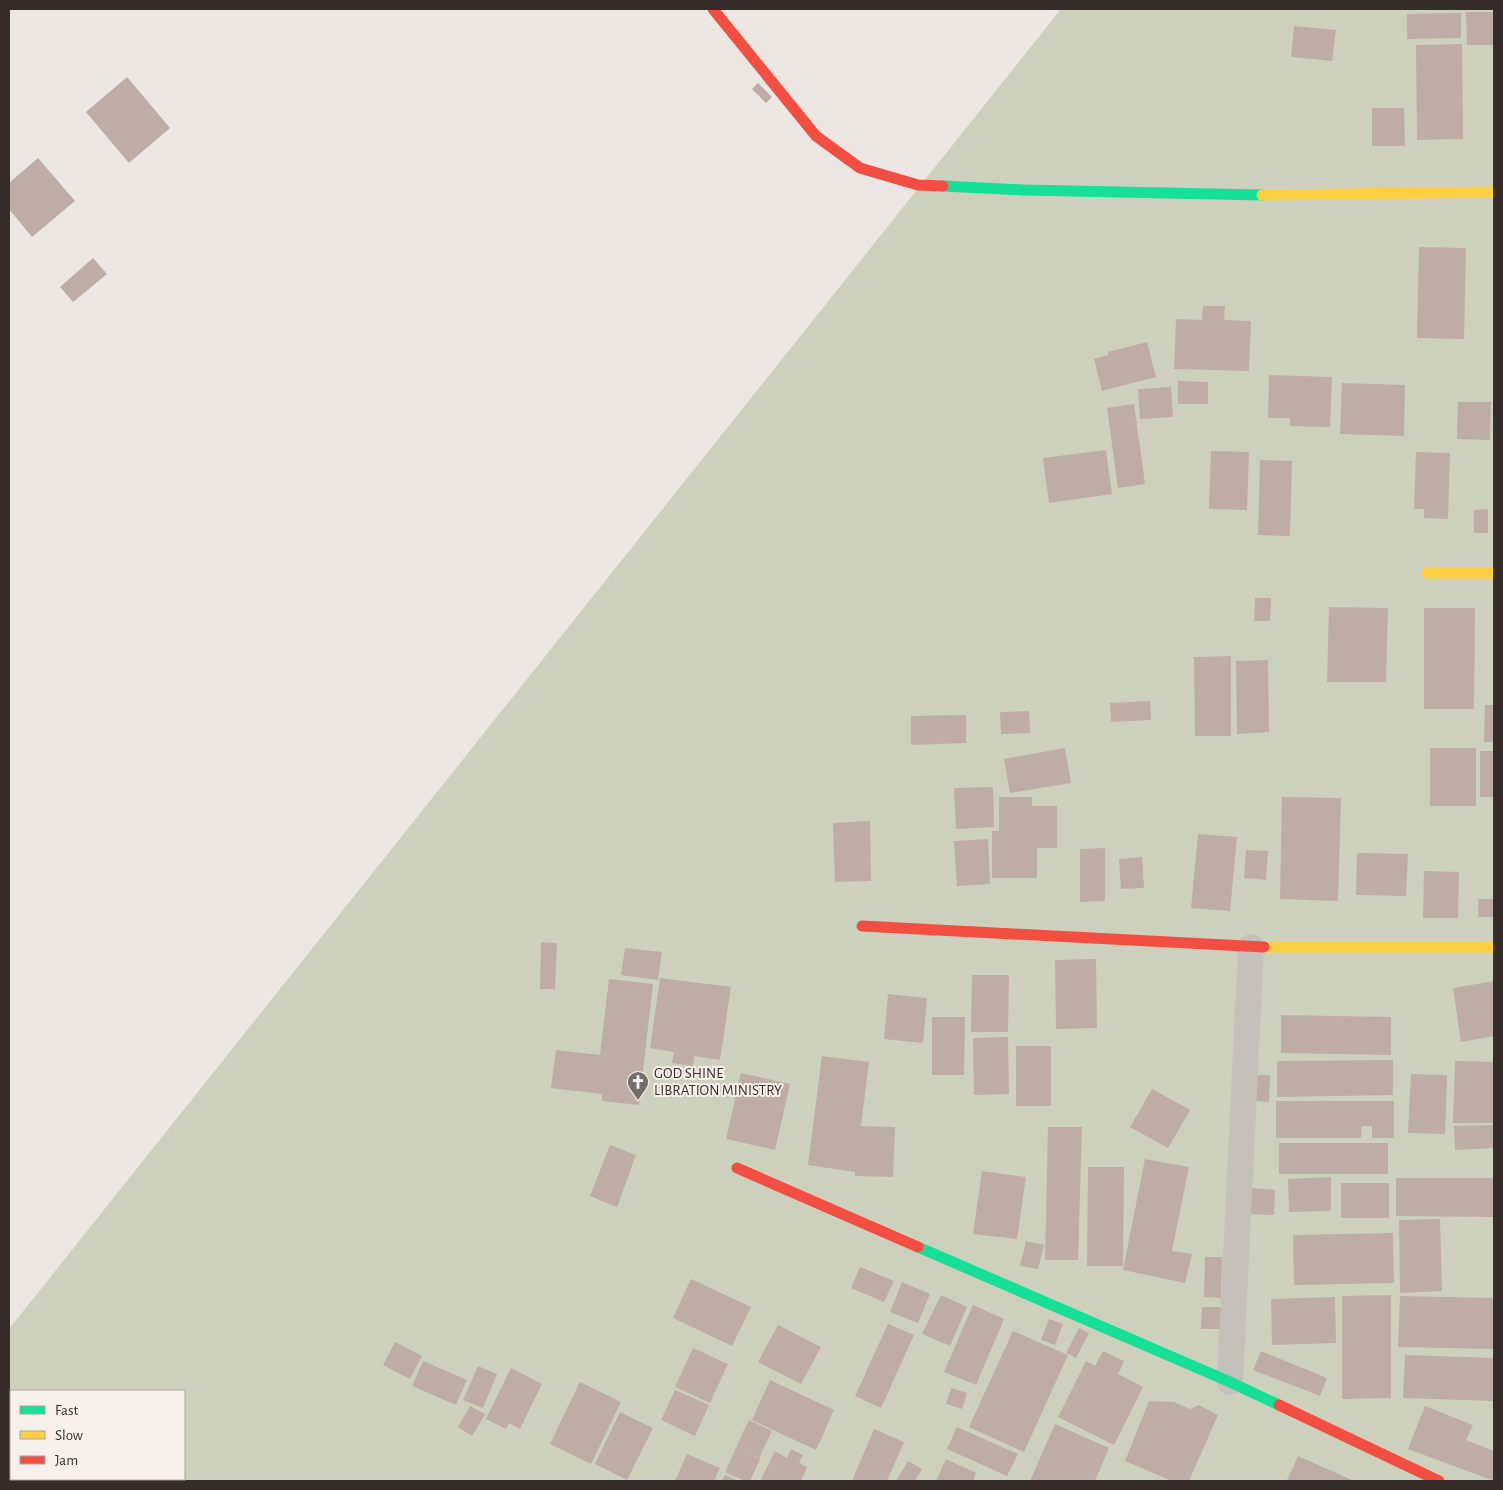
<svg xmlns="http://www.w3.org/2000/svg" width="1503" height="1490" font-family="'Alegreya Sans',sans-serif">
	<rect width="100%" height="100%" fill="#ece7e3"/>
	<!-- green -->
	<path fill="#ced0be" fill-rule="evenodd" d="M 1061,9 L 1494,9 L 1494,1481 L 9,1481 L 9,1329 ZM 11,1391 L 184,1391 L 184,1479 L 11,1479 Z"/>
	<!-- building -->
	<g fill="#beaca6">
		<polygon points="1466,12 1494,12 1494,45 1467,45"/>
		<polygon points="1461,13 1461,38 1407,39 1407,14"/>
		<polygon points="1294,26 1336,30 1332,61 1291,57"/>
		<polygon points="1462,44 1463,139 1417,140 1416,45"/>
		<polygon points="127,77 170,128 129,163 86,112"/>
		<polygon points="758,83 772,97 766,103 752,89"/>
		<polygon points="1372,108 1404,108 1405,146 1372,146"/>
		<polygon points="38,158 75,201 32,237 9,209 9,183"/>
		<polygon points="1419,247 1466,248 1464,339 1417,338"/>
		<polygon points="93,258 107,274 73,302 60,287"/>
		<polygon points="1203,306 1225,306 1224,320 1251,321 1249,371 1174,369 1176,319 1202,320"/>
		<polygon points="1147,342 1156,377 1102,391 1094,359 1108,355 1108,352"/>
		<polygon points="1269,375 1332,377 1330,427 1290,426 1290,418 1268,418"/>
		<polygon points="1178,381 1208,382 1208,404 1178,404"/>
		<polygon points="1342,383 1405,385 1404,436 1340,434"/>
		<polygon points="1171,387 1173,417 1140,419 1138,389"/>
		<polygon points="1458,402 1491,402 1490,440 1457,439"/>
		<polygon points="1134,404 1145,484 1118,488 1107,408"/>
		<polygon points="1106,450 1112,494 1049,503 1043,458"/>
		<polygon points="1211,451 1249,452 1247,510 1209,509"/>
		<polygon points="1416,452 1450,453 1448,519 1424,518 1424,509 1414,509"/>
		<polygon points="1260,460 1292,461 1290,536 1258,535"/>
		<polygon points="1488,509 1488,533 1474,533 1474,510"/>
		<polygon points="1255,598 1271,598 1270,621 1254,621"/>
		<polygon points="1329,607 1388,608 1386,682 1327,682"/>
		<polygon points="1424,608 1475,608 1474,709 1424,709"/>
		<polygon points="1231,656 1231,736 1195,736 1194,657"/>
		<polygon points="1268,660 1269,732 1237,734 1236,661"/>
		<polygon points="1150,701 1151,720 1111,722 1110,703"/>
		<polygon points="1485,705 1494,705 1494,742 1484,742"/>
		<polygon points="1029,711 1030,733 1001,734 1000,712"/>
		<polygon points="966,715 966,743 911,745 911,716"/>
		<polygon points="1065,748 1071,783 1010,793 1004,759"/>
		<rect x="1430" y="748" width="46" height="58"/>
		<rect x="1480" y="751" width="14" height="46"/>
		<polygon points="993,787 994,827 956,829 954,788"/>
		<polygon points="999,797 1032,797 1032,806 1057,806 1057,848 1037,848 1037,878 992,878 992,831 999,831"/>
		<polygon points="1282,797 1341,798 1338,901 1280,899"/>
		<polygon points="870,821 871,881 835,882 833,823"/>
		<polygon points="1198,834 1237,837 1230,911 1191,908"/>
		<polygon points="988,839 990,884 957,886 954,841"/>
		<polygon points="1105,848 1105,901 1080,902 1080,849"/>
		<polygon points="1246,850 1268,851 1266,880 1244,878"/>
		<polygon points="1357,853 1408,854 1406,896 1356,895"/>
		<polygon points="1142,857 1144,888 1121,889 1119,859"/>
		<polygon points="1424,871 1459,872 1458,918 1423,918"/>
		<rect x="1478" y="899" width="16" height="18"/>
		<polygon points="541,942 557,943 555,989 540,989"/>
		<polygon points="625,948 662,952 658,980 621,975"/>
		<polygon points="1096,959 1097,1028 1056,1029 1055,960"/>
		<polygon points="972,975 1009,975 1008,1032 971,1032"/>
		<polygon points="660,978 731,987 720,1060 694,1056 693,1066 672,1063 674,1052 650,1048"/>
		<polygon points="609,979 653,984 639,1105 602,1101 602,1094 551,1088 556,1050 600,1055"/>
		<polygon points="1494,981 1494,1036 1461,1042 1453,988"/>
		<polygon points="888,994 927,998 923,1043 884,1039"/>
		<polygon points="1281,1015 1391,1017 1391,1055 1281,1053"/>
		<polygon points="932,1017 965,1017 964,1075 932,1075"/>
		<polygon points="1008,1037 1009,1094 974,1095 973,1038"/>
		<rect x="1016" y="1046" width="35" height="60"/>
		<polygon points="822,1056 869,1062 861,1126 895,1127 893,1177 855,1176 855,1172 808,1165"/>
		<polygon points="1393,1060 1393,1095 1277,1097 1277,1061"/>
		<polygon points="1455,1061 1494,1062 1494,1123 1453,1123"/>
		<polygon points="741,1073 790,1084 775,1150 726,1139"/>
		<polygon points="1411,1074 1447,1075 1445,1134 1408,1133"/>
		<polygon points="1256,1075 1270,1075 1269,1102 1255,1101"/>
		<polygon points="1152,1089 1190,1110 1168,1148 1130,1127"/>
		<polygon points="1276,1101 1394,1101 1394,1138 1372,1138 1372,1126 1362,1126 1361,1138 1276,1138"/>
		<polygon points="1493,1125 1493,1148 1455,1150 1454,1126"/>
		<polygon points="1048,1127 1082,1127 1078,1260 1045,1260"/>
		<rect x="1279" y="1143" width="109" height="31"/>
		<polygon points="610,1145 636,1155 617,1207 590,1196"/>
		<polygon points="1145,1159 1189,1167 1172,1251 1192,1254 1185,1283 1123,1270"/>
		<polygon points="1088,1167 1124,1167 1123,1266 1087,1266"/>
		<polygon points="982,1171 1026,1177 1017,1239 973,1234"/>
		<polygon points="1331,1177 1331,1211 1289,1212 1288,1179"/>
		<polygon points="1396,1178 1494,1178 1494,1217 1396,1216"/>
		<rect x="1341" y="1183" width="48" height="35"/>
		<polygon points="1252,1188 1275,1190 1274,1215 1250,1214"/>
		<polygon points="1440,1219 1442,1291 1400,1293 1399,1220"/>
		<polygon points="1393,1233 1394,1283 1294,1285 1293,1235"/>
		<polygon points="1026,1241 1044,1245 1038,1269 1020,1266"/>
		<polygon points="1205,1257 1222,1257 1221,1298 1204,1297"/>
		<polygon points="860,1267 894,1281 884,1302 851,1288"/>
		<polygon points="691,1279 751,1307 732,1346 673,1318"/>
		<polygon points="902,1282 930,1294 918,1323 890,1312"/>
		<polygon points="941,1295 967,1307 950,1346 922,1334"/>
		<polygon points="1391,1295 1391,1398 1342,1399 1342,1296"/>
		<polygon points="1400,1296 1494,1298 1494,1349 1398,1347"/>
		<polygon points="1335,1297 1336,1343 1272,1345 1271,1299"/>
		<polygon points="973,1305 1004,1319 976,1385 944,1372"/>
		<polygon points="1202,1307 1222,1307 1221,1329 1201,1329"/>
		<polygon points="1049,1319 1063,1324 1055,1345 1041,1340"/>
		<polygon points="888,1324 914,1335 881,1408 855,1396"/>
		<polygon points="778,1325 821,1347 801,1384 758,1362"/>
		<polygon points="1079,1328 1089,1333 1076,1358 1066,1353"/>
		<polygon points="1013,1331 1068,1355 1024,1452 969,1427"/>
		<polygon points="395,1342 422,1356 410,1379 383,1365"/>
		<polygon points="693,1348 728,1364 710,1403 675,1387"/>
		<polygon points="1103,1351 1124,1361 1118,1374 1143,1387 1114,1445 1058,1417 1086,1361 1095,1366"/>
		<polygon points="1261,1351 1327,1378 1320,1396 1253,1370"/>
		<polygon points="1405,1355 1494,1358 1494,1401 1403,1398"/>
		<polygon points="423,1361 467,1380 456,1405 412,1386"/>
		<polygon points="478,1366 497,1374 483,1408 463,1400"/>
		<polygon points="511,1368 542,1384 520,1429 509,1423 506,1429 486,1419"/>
		<polygon points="770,1380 834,1410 816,1450 752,1420"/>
		<polygon points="580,1382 621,1402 591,1464 550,1444"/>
		<polygon points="951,1388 967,1393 962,1409 946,1404"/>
		<polygon points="675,1390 709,1405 695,1436 661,1420"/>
		<polygon points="1149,1401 1174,1402 1190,1409 1199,1405 1218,1415 1189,1481 1172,1481 1125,1461"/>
		<polygon points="470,1406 485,1414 472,1436 458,1427"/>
		<polygon points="1425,1406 1473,1425 1466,1440 1494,1451 1494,1481 1408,1449"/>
		<polygon points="620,1412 653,1428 627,1480 595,1464"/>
		<polygon points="749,1420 772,1431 759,1458 736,1448"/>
		<polygon points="1055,1424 1109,1448 1095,1481 1030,1481"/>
		<polygon points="957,1427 1018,1454 1007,1476 947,1449"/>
		<polygon points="874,1429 904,1442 887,1481 852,1481"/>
		<polygon points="736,1448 760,1459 750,1481 745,1481 725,1472"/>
		<polygon points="791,1449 803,1455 799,1463 807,1467 801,1481 760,1481 775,1451 787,1458"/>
		<polygon points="687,1454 720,1468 714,1481 675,1481"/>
		<polygon points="1298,1456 1354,1481 1287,1481"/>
		<polygon points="946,1459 976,1473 973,1481 936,1481"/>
		<polygon points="908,1461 922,1469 915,1481 896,1481"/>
		<polygon points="725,1475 739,1481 722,1481"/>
	</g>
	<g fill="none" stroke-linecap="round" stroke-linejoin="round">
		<!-- street -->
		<polyline stroke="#c6c0bb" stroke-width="26" points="1230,1382 1251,947"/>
		<!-- fast -->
		<g stroke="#16e098" stroke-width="11">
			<polyline points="943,186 1024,190 1262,195"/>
			<polyline points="918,1247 1230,1382 1279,1405"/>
		</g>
		<!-- slow -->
		<g stroke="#ffcf43" stroke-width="11">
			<polyline points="1262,195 1494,192"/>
			<polyline points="1427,573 1494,573"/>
			<polyline points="1264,947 1494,947"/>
		</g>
		<!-- jam -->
		<g stroke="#f24e42" stroke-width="11">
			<polyline points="713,9 816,136 860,168 918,185 943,186"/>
			<polyline points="862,926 1264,947"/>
			<polyline points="737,1168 918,1247"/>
			<polyline points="1279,1405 1439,1481"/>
		</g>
	</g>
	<!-- icons -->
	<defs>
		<g id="church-pin" transform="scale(1.125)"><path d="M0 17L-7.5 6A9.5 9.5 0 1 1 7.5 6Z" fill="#766e6b" stroke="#f8f1eb"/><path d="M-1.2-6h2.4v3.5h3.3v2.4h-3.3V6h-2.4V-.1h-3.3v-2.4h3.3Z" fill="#fff"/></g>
	</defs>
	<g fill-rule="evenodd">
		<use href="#church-pin" x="638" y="1082"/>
	</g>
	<g text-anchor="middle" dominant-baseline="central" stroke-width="4" stroke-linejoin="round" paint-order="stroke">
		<!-- poi labels -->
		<g font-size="15" fill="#362d2a" stroke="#f8f1eb" text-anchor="start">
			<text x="654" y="1073">GOD SHINE<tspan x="654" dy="17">LIBRATION MINISTRY</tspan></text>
		</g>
	</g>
	<!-- border -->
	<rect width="1503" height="1490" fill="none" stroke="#362d2a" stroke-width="20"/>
	<!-- legend -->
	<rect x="10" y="1390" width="175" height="90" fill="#f8f1eb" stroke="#aaa39e"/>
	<rect x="20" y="1406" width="25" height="8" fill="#16e098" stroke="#aaa39e"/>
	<text x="55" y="1415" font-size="15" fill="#362d2a">Fast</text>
	<rect x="20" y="1431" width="25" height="8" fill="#ffcf43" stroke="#aaa39e"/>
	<text x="55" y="1440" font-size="15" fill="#362d2a">Slow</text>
	<rect x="20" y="1456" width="25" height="8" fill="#f24e42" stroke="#aaa39e"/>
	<text x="55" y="1465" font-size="15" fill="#362d2a">Jam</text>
</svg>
